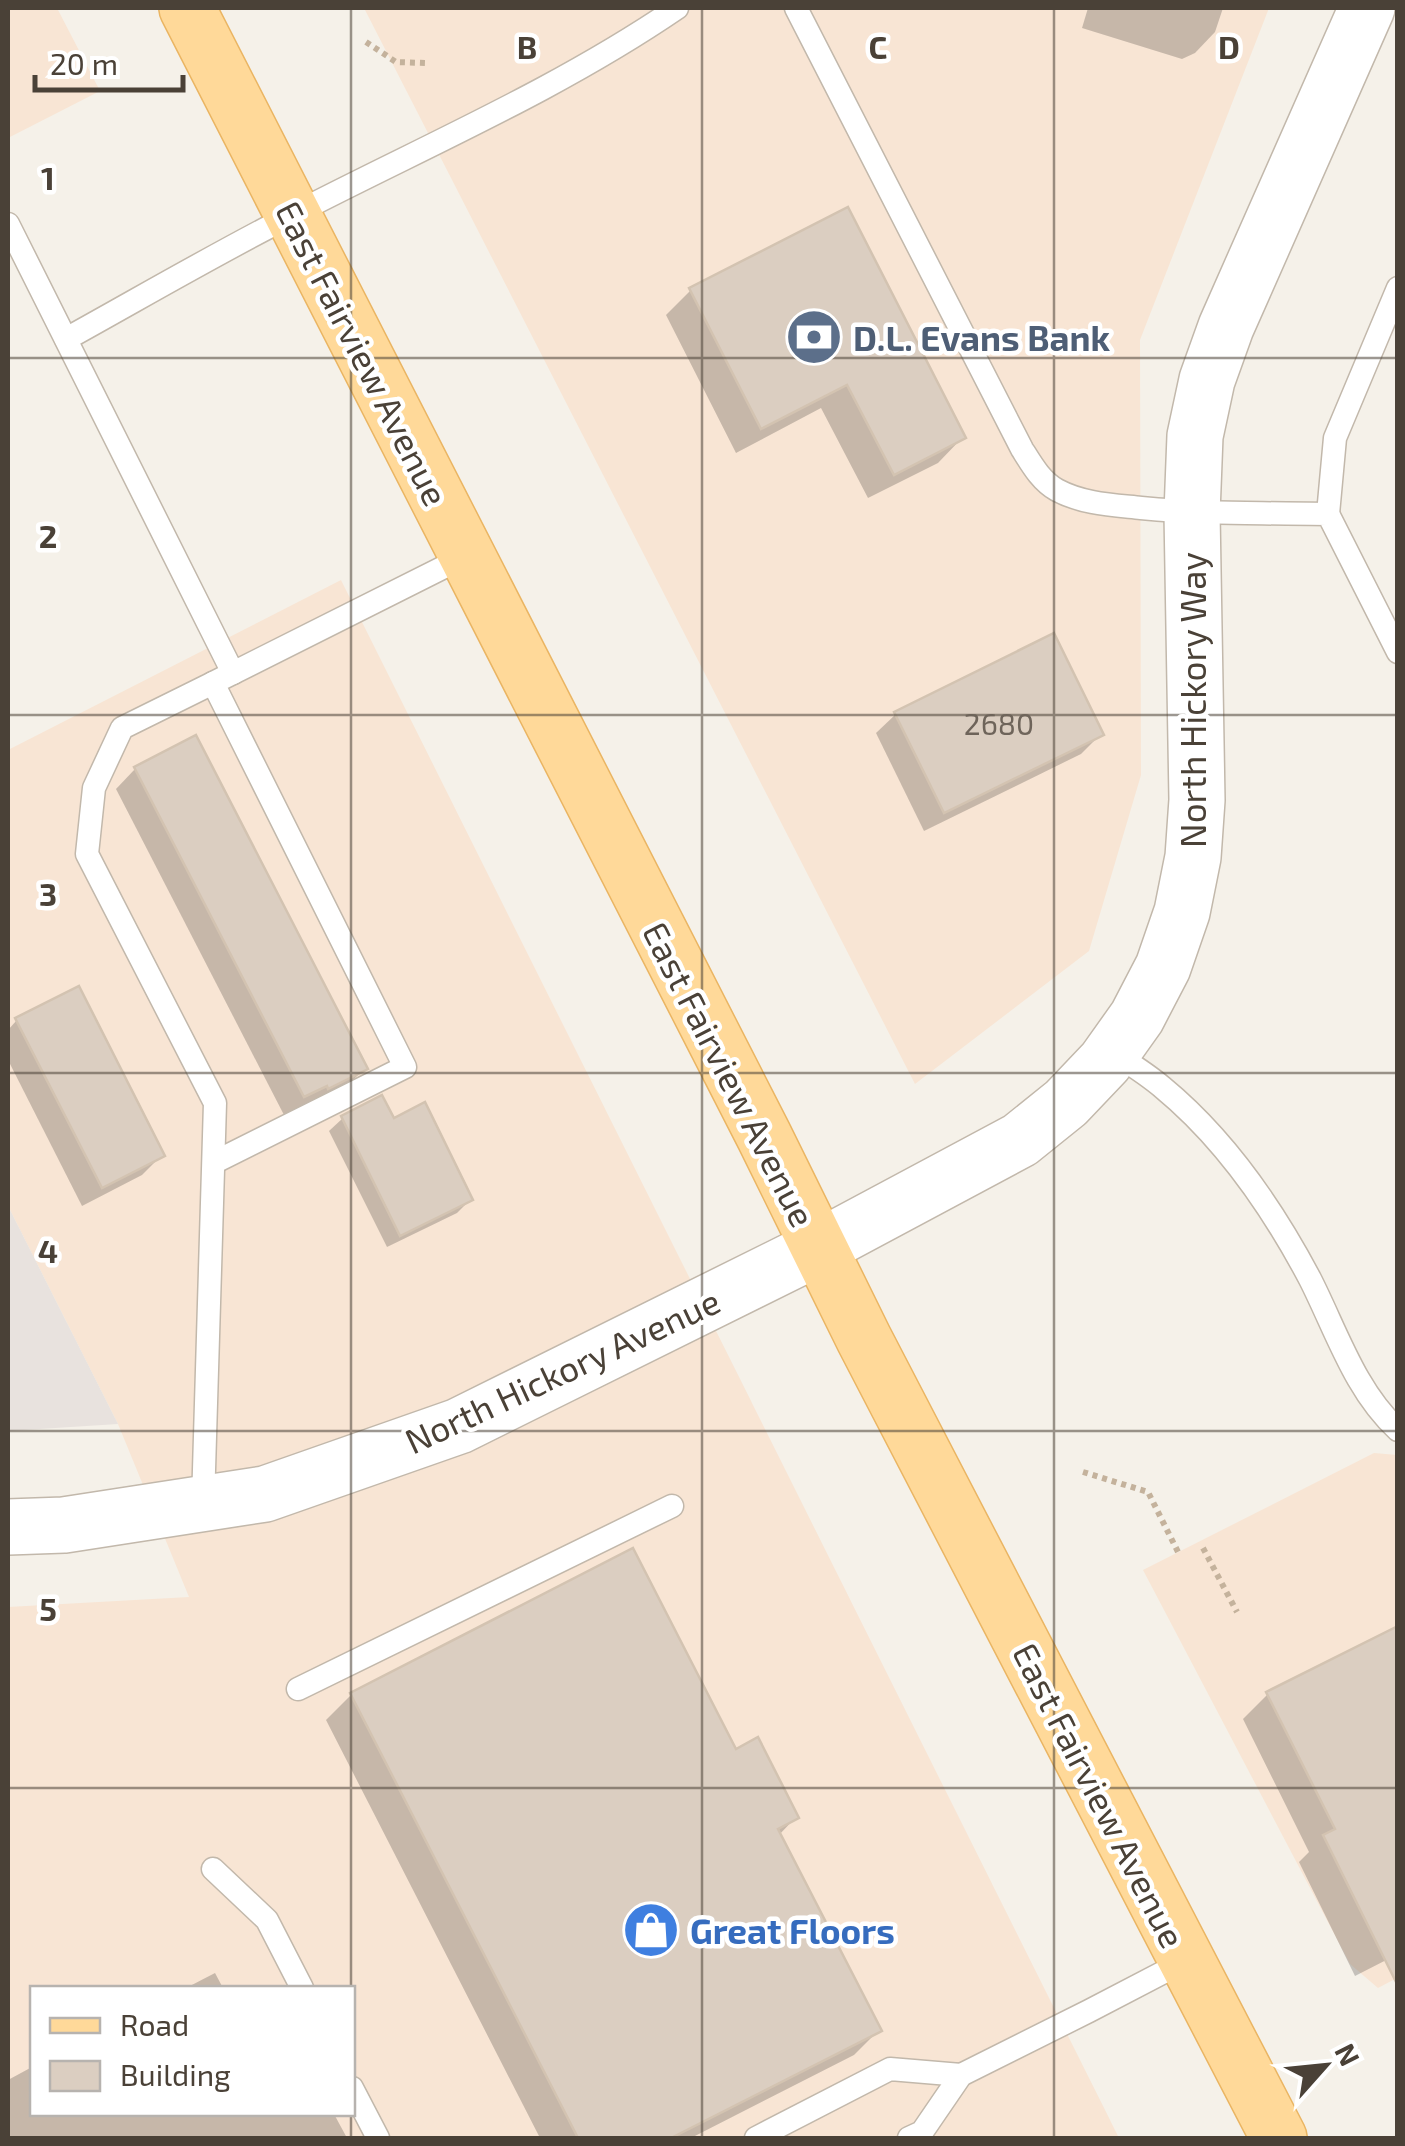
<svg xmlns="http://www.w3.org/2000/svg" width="1405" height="2146" font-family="'Exo 2',sans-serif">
	<rect width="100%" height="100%" fill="#f5f1e9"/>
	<!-- commercial -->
	<g fill="#f8e5d4" fill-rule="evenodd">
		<polygon points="8,8 57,8 100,91 8,138"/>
		<polygon points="364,8 1269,8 1140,340 1141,775 1089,951 915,1084"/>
		<path d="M 341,580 L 1119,2138 L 8,2138 L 8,1607 L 189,1597 L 118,1424 L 8,1206 L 8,750 ZM 32,1988 L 352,1988 L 352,2114 L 32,2114 Z"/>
		<polygon points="1374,1453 1397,1455 1397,1978 1378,1988 1350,1964 1143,1570"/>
	</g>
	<!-- industrial -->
	<polygon fill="#e8e2de" points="8,1206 118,1424 8,1431"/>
	<!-- shadow -->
	<g fill="#0003">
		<polygon points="1088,8 1223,8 1215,32 1195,53 1182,59 1082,28"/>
		<polygon points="691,290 963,437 938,463 868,498 821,408 736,453 666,315"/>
		<polygon points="896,714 1101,734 1081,754 924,831 876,733"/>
		<polygon points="135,769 365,1068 345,1088 284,1115 116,789"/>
		<polygon points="17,1020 162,1155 142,1175 82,1206 8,1060 8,1030"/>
		<polygon points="343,1118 392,1121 470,1200 457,1213 387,1247 329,1131"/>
		<polygon points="1268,1694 1398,1954 1355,1976 1299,1862 1309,1852 1243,1719"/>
		<polygon points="351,1695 735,1752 796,1817 779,1835 879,2030 854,2055 691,2138 540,2138 326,1720"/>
		<polygon points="215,1973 223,1988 186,1988"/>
		<polygon points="32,2067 32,2114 288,2114 289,2115 293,2114 334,2114 347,2138 8,2138 8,2080"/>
	</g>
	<!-- building -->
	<g fill="#dbcec1" stroke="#d3c3b1" stroke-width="2.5">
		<polygon points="848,207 966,438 894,475 847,385 761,429 689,288"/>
		<polygon points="1054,633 1104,735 944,813 894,712"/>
		<polygon points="196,735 368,1069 328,1089 327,1086 304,1097 134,767"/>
		<polygon points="79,986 165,1156 102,1188 15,1018"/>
		<polygon points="382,1095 394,1118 425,1102 473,1200 400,1236 341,1116"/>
		<polygon points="633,1548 736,1749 758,1737 799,1818 778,1829 882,2031 671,2138 578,2138 350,1693"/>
		<polygon points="1398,1626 1398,1986 1323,1835 1335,1829 1266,1692"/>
	</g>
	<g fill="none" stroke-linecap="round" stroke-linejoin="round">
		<!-- service casing -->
		<g stroke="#c2b8ab" stroke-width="25">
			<g id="service">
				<path d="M 796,8 L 1022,449 C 1032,465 1041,481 1057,490 C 1083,504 1113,505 1141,508 C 1203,514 1265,513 1328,514 L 1398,652"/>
				<polyline points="8,224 233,673"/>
				<path d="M 66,339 C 142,297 217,253 294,214 C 423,147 557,90 677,8"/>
				<polyline points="1328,514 1335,438 1398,288"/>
				<path d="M 1112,1052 C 1129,1063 1147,1074 1162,1087 C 1224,1138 1273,1209 1310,1279 C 1336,1330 1355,1391 1398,1430"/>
				<polyline points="215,1162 405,1067 213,683 466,556"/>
				<polyline points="203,1503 215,1103 87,854 94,788 122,728 213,683"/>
				<polyline points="298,1689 672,1506"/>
				<polyline points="213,1869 267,1920 302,1988"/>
				<polyline points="352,2088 378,2138"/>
				<polyline points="756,2138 890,2069 961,2075"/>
				<polyline points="909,2138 922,2132 961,2075 1089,2011 1185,1961"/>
			</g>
		</g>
		<!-- tertiary casing -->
		<g stroke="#c2b8ab" stroke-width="58">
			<polyline id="tertiary" points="8,1527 64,1525 265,1494 459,1426 818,1248 1020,1140 1066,1103 1105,1062 1137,1017 1163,967 1182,912 1193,857 1197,800 1192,513 1195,436 1207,380 1226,327 1367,8"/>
		</g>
		<!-- primary casing -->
		<g stroke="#eab563" stroke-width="58">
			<polyline id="primary" points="187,8 764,1136 864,1339 1279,2138"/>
		</g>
		<!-- path -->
		<g stroke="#c4b29c" stroke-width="6" stroke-dasharray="5 5" stroke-linecap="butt">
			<polyline points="366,42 396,62 426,63"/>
			<polyline points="1083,1472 1148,1492 1179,1554"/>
			<polyline points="1203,1548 1237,1612"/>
		</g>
		<!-- service -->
		<use href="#service" stroke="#fff" stroke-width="22"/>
		<!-- tertiary -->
		<use href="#tertiary" stroke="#fff" stroke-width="55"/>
		<!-- primary -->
		<use href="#primary" stroke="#ffd999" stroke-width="55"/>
	</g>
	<!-- grid -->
	<path fill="none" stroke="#4a4137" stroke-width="2.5" stroke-opacity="0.55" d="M 351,8 L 351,1988M 702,8 L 702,2138M 1054,8 L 1054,2138M 8,358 L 1398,358M 8,715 L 1398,715M 8,1073 L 1398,1073M 8,1431 L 1398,1431M 8,1788 L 1398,1788M 351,2114 L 351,2138"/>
	<!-- icons -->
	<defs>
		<g id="bank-disc" transform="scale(2.875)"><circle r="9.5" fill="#5c6f8a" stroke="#fff"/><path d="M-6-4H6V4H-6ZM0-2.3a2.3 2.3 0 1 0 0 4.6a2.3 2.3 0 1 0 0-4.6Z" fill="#fff"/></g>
		<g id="shop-disc" transform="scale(2.875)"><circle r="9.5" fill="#3f7fe0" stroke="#fff"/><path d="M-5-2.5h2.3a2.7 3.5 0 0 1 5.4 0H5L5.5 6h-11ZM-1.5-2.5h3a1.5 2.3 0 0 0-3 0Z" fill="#fff"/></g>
	</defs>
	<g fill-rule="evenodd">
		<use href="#bank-disc" x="814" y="337"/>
		<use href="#shop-disc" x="651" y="1930"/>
	</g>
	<g text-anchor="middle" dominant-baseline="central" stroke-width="9" stroke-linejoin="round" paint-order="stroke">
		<!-- number labels -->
		<g font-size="30" fill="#6e645a">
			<text x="999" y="723">2680</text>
		</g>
		<!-- service labels -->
		<g font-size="35" font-weight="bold" fill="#4e5e75" stroke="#fff" text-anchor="start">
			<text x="853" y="337">D.L. Evans Bank</text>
		</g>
		<!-- street labels -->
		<g font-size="35" fill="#4a4137" stroke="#fff">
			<text transform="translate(363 353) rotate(63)">East Fairview Avenue</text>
			<text transform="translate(1192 700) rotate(-90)">North Hickory Way</text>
			<text transform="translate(730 1074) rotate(63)">East Fairview Avenue</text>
			<text transform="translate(562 1370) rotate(-25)">North Hickory Avenue</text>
			<text transform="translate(1100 1795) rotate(63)">East Fairview Avenue</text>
		</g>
		<!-- shop labels -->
		<g font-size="35" font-weight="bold" fill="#366cbe" stroke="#fff" text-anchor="start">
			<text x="690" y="1930">Great Floors</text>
		</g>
	</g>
	<g font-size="32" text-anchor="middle" font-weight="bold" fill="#4a4137" stroke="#fff" stroke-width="9" stroke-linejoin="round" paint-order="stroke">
		<text x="527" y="59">B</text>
		<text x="878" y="59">C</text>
		<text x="1229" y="59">D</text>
		<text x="48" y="190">1</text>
		<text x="48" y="548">2</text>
		<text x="48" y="906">3</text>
		<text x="48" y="1263">4</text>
		<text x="48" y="1621">5</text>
	</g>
	<!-- border -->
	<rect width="1405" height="2146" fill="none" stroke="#4a4137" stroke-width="20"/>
	<!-- legend -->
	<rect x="30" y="1986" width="325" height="130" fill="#ffffff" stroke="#b7b3af" stroke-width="2.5"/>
	<rect x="50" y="2018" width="50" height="15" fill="#ffd999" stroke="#b7b3af" stroke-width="2.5"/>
	<text x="120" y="2036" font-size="30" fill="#4a4137">Road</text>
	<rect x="50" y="2061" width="50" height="30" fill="#dbcec1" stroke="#b7b3af" stroke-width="2.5"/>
	<text x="120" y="2086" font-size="30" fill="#4a4137">Building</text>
	<!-- north arrow -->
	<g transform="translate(1325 2066) rotate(63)" stroke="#ffffff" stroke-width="8" paint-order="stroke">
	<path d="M0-8L18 38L0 25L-18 38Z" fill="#4a4137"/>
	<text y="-15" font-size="28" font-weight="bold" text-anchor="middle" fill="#4a4137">N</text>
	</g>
	<!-- scale -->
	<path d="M35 75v15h148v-15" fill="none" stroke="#4a4137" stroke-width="5"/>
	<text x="50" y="75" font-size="30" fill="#4a4137" stroke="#ffffff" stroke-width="8" paint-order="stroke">20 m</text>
</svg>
